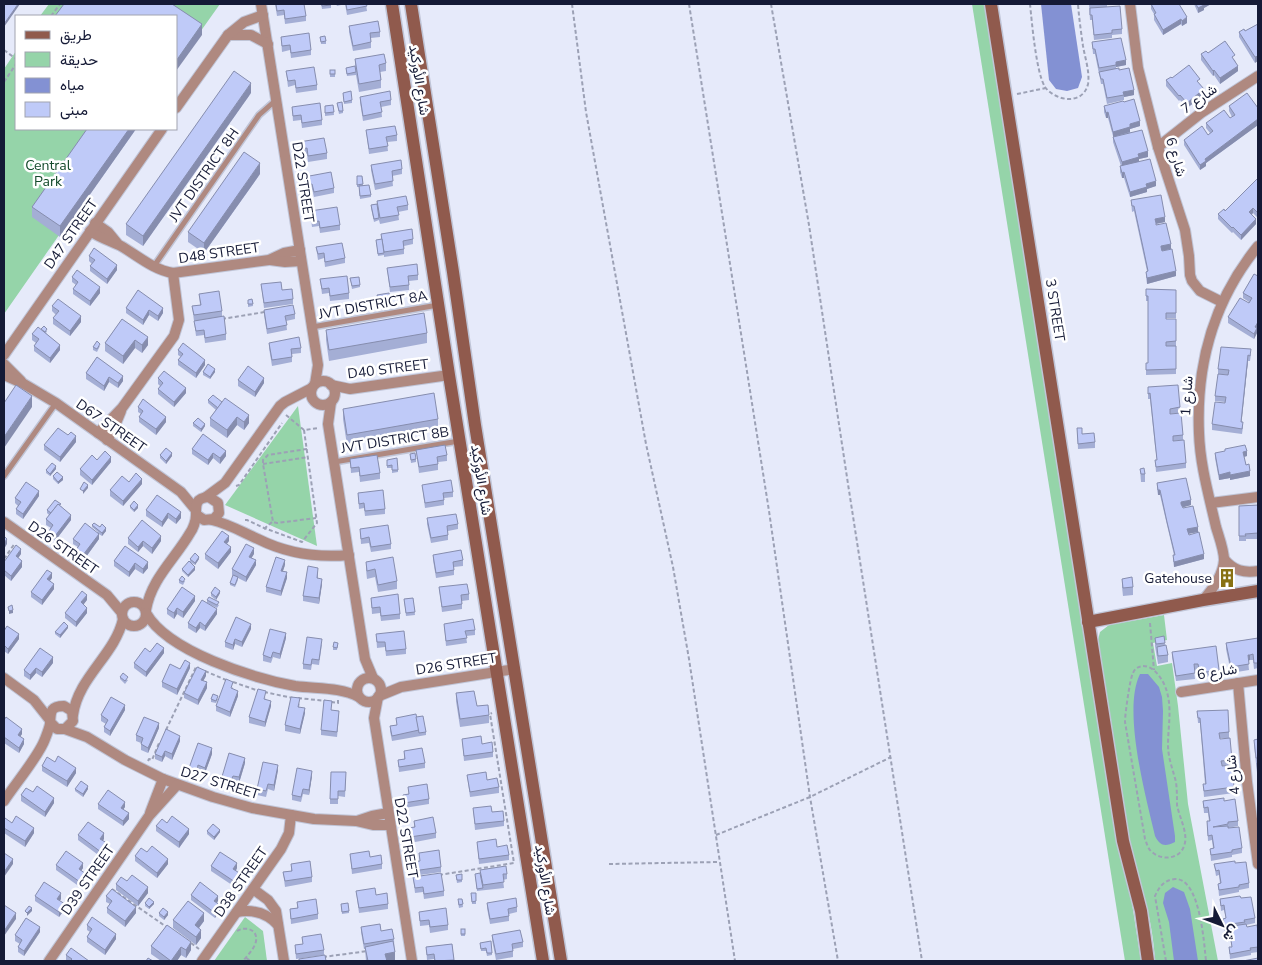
<svg xmlns="http://www.w3.org/2000/svg" width="1262" height="965" font-family="'Nunito Sans',Vazirmatn,sans-serif">
	<rect width="100%" height="100%" fill="#e6eafa"/>
	<!-- green -->
	<g fill="#95d4a9">
		<polygon points="49,4 220,4 176,66 176,16 40,16"/>
		<polygon points="972,4 991,4 1141,961 1125,961"/>
		<polygon points="16,51 16,129 133,129 4,314 4,69"/>
		<polygon points="298,406 317,546 225,505"/>
		<path d="M 1164,615 L 1167,640 L 1153,643 L 1157,666 L 1172,663 L 1178,706 L 1188,804 L 1218,961 L 1155,961 C 1153,915 1136,872 1127,827 L 1098,640 L 1100,632 L 1109,625 Z"/>
		<polygon points="245,917 263,931 267,961 214,961"/>
	</g>
	<!-- water -->
	<g fill="#8391d3">
		<polygon points="1041,4 1071,4 1082,77 1078,88 1067,91 1056,89 1049,80"/>
		<path d="M 1140,674 L 1148,674 L 1159,687 L 1162,697 L 1163,711 L 1162,749 L 1175,836 L 1175,842 C 1165,847 1160,846 1155,836 C 1146,797 1122,710 1140,674 Z"/>
		<polygon points="1173,887 1184,892 1190,909 1198,961 1174,961 1169,922 1163,903 1165,893"/>
	</g>
	<g fill="none" stroke-linecap="round" stroke-linejoin="round">
		<!-- lane casing -->
		<g stroke="#c0c5d7" stroke-width="8">
			<g id="lane">
				<polyline points="154,266 259,115 276,100"/>
				<polyline points="312,327 438,305"/>
				<polyline points="334,462 459,441"/>
				<polyline points="4,476 56,403"/>
			</g>
		</g>
		<!-- street casing -->
		<g stroke="#c0c5d7" stroke-width="12">
			<g id="street">
				<polyline points="261,4 318,365 315,384"/>
				<polyline points="1130,4 1138,68 1158,147 1185,230 1189,256 1190,275 1192,281 1200,291 1222,302"/>
				<polyline points="228,35 251,35 268,44"/>
				<polyline points="176,108 228,35 244,22 263,15"/>
				<polyline points="1158,147 1201,113 1258,76"/>
				<polyline points="95,223 108,232 117,243"/>
				<path d="M 90,231 C 100,238 111,241 121,246 C 138,256 154,270 173,273 L 269,260 L 284,253 L 300,250"/>
				<polyline points="270,260 285,262 301,261"/>
				<polyline points="4,355 162,129"/>
				<polyline points="4,364 21,381"/>
				<polyline points="4,375 24,384 56,403 181,492 195,509"/>
				<circle cx="323" cy="393" r="12"/>
				<polyline points="331,385 350,389 449,375"/>
				<polyline points="331,402 328,424 365,659 373,678"/>
				<polyline points="98,433 122,408 174,336 179,320 173,273"/>
				<polyline points="107,440 114,428 121,411"/>
				<polyline points="206,497 225,483 280,406 285,402 312,388"/>
				<polyline points="1211,503 1258,497"/>
				<path d="M 212,520 C 229,524 242,532 258,539 C 286,553 317,558 349,555"/>
				<polyline points="4,522 107,595 122,613"/>
				<path d="M 1224,559 C 1234,571 1244,573 1258,571"/>
				<path d="M 1203,600 C 1213,589 1223,575 1224,560 C 1224,550 1219,537 1216,527 C 1209,496 1200,465 1199,433 C 1196,364 1214,300 1258,246"/>
				<circle cx="134" cy="614" r="12"/>
				<path d="M 146,610 C 151,579 175,559 190,533 C 193,529 196,521 196,515 C 196,505 195,498 209,497 L 218,503 L 219,513 L 214,519 L 204,520 L 197,515"/>
				<path d="M 146,613 C 168,652 253,678 295,686 C 317,689 340,687 359,697"/>
				<polyline points="4,678 34,700 49,719"/>
				<circle cx="369" cy="690" r="12"/>
				<polyline points="1238,683 1247,782 1258,864"/>
				<polyline points="1181,692 1258,680"/>
				<polyline points="379,696 401,687 515,669"/>
				<polyline points="378,697 374,718 412,961"/>
				<path d="M 73,715 C 78,677 115,655 123,619"/>
				<polyline points="65,729 87,737 125,760 163,779 213,797 252,808 314,819 356,821 373,825 389,825"/>
				<path d="M 4,801 C 15,784 39,756 45,739 C 47,734 49,729 50,724 C 51,713 49,706 64,706 L 72,711 L 73,721 L 65,729 L 57,729 L 50,722"/>
				<polyline points="150,813 163,779"/>
				<polyline points="357,821 372,816 388,813"/>
				<polyline points="253,889 268,900 276,911 284,961"/>
				<path d="M 237,912 C 254,909 267,913 278,925"/>
				<polyline points="49,961 149,816 177,785"/>
				<polyline points="202,961 281,849 289,833 291,815"/>
			</g>
		</g>
		<!-- secondary casing -->
		<g stroke="#c0c5d7" stroke-width="15">
			<g id="secondary">
				<polyline points="392,4 449,375 543,961"/>
				<polyline points="411,4 453,272 475,425 561,961"/>
				<polyline points="991,4 1123,841 1141,911 1148,961"/>
				<polyline points="1088,622 1203,600 1258,591"/>
			</g>
		</g>
		<!-- path -->
		<g stroke="#9ca1b5" stroke-width="2" stroke-dasharray="4 2.5" stroke-linecap="butt">
			<polyline points="572,4 586,112 646,444 673,567 689,659 735,961"/>
			<polyline points="689,4 769,511 810,797 838,961"/>
			<polyline points="771,4 809,225 848,484 922,961"/>
			<path d="M 1030,4 C 1032,23 1036,72 1045,87 C 1055,101 1083,106 1088,84 C 1090,72 1085,58 1083,46 C 1081,32 1079,18 1078,4"/>
			<polyline points="51,16 60,4"/>
			<polyline points="4,50 16,59"/>
			<polyline points="4,82 16,64"/>
			<polyline points="1017,94 1046,88"/>
			<polyline points="222,319 265,312"/>
			<polyline points="286,415 304,430 319,428"/>
			<polyline points="307,449 268,455 263,460 263,464 273,522 277,523 316,518"/>
			<polyline points="263,464 308,457"/>
			<polyline points="236,486 239,485 282,423"/>
			<polyline points="245,520 247,520 264,528 302,542 317,523 304,430"/>
			<polyline points="264,529 272,522"/>
			<polyline points="4,559 15,543"/>
			<polyline points="1150,623 1154,670"/>
			<path d="M 1143,666 C 1155,666 1164,681 1167,692 C 1172,710 1168,727 1168,745 C 1168,758 1173,770 1176,782 C 1177,790 1177,797 1177,805 C 1179,817 1189,834 1184,846 C 1180,859 1162,861 1152,852 C 1148,849 1147,844 1145,839 L 1125,722 C 1125,714 1130,678 1133,673 C 1135,668 1138,667 1143,666 Z"/>
			<polyline points="205,671 226,680"/>
			<polyline points="233,682 259,691"/>
			<polyline points="264,692 293,698"/>
			<polyline points="298,698 326,701"/>
			<polyline points="331,702 338,703 338,700"/>
			<polyline points="166,730 196,667 199,668"/>
			<polyline points="148,761 149,759 152,760 159,743"/>
			<polyline points="716,835 810,797 891,757"/>
			<polyline points="609,864 719,862"/>
			<polyline points="439,875 514,863 490,714 492,713"/>
			<polyline points="112,889 168,928"/>
			<path d="M 237,931 C 245,926 258,929 256,941 C 255,948 247,956 243,961"/>
			<polyline points="191,943 199,949"/>
			<polyline points="323,957 368,951"/>
			<polyline points="246,958 251,961"/>
			<path d="M 1166,961 L 1155,896 C 1159,887 1164,880 1175,879 C 1200,878 1204,943 1206,961"/>
		</g>
		<!-- lane -->
		<use href="#lane" stroke="#af8980" stroke-width="5"/>
		<!-- street -->
		<use href="#street" stroke="#af8980" stroke-width="10"/>
		<!-- secondary -->
		<use href="#secondary" stroke="#905a4d" stroke-width="12"/>
	</g>
	<!-- wall -->
	<g fill="#a4aed5">
		<polygon points="275,4 306,16 306,21 285,24 284,15 277,16"/>
		<polygon points="321,4 331,4 331,8 322,9"/>
		<polygon points="336,4 341,4 341,5 337,6"/>
		<polygon points="345,4 366,4 367,11 347,15"/>
		<polygon points="1089,4 1117,4 1107,5 1107,7 1122,29 1122,34 1112,35 1112,38 1094,40 1092,20 1090,20"/>
		<polygon points="1151,4 1152,4 1187,23 1182,26 1181,24 1163,35 1154,20 1154,14 1151,9"/>
		<polygon points="1194,4 1211,4 1204,8 1204,10 1198,13"/>
		<polygon points="1258,24 1255,63 1239,37 1239,32 1245,31"/>
		<polygon points="349,26 380,32 380,37 371,38 371,48 353,51 349,32"/>
		<polygon points="281,37 311,50 311,55 291,58 290,50 282,52"/>
		<polygon points="320,37 326,41 326,44 321,44"/>
		<polygon points="1092,42 1126,65 1116,67 1116,69 1134,95 1124,97 1124,100 1107,104 1103,84 1101,84 1099,73 1099,74 1095,54 1093,54"/>
		<polygon points="1208,53 1235,60 1238,71 1220,84 1214,75 1213,76 1201,60 1201,54"/>
		<polygon points="355,59 386,63 386,71 380,72 381,80 381,88 359,92 356,75 347,76 346,70 346,68 355,66"/>
		<rect x="330" y="70" width="5" height="7"/>
		<polygon points="286,71 317,85 317,90 296,93 295,85 288,87"/>
		<polygon points="1172,78 1200,84 1204,95 1187,108 1180,100 1179,101 1166,86 1166,80"/>
		<polygon points="251,93 143,246 126,235 126,224"/>
		<polygon points="343,93 352,100 352,103 344,104"/>
		<polygon points="360,97 391,100 391,105 381,107 382,117 363,121 360,102"/>
		<polygon points="337,103 343,111 343,113 339,114"/>
		<polygon points="333,105 334,115 325,116 325,106"/>
		<polygon points="1104,106 1140,126 1130,129 1130,132 1148,157 1139,159 1139,162 1156,186 1147,189 1147,192 1130,197 1124,178 1122,178 1120,172 1120,166 1121,166 1113,142 1113,136 1108,118 1106,118 1104,112"/>
		<polygon points="1229,106 1258,108 1258,125 1206,163 1206,166 1200,170 1184,145 1184,140 1208,135 1210,133 1206,128 1206,123 1230,118 1232,117 1229,111"/>
		<polygon points="292,107 322,120 322,125 302,128 301,120 293,121"/>
		<polygon points="87,129 136,129 60,237 32,217 32,207"/>
		<polygon points="366,130 397,135 397,141 387,142 388,151 369,154"/>
		<polygon points="299,142 327,153 327,159 308,162 307,154 300,155"/>
		<polygon points="371,165 402,169 402,174 392,176 393,186 375,190 371,170"/>
		<polygon points="260,174 204,253 188,242 188,232"/>
		<polygon points="357,176 362,176 363,186 371,195 371,197 360,199 359,187 357,187"/>
		<polygon points="304,177 334,188 334,193 314,197 312,189 306,190"/>
		<polygon points="1258,178 1258,218 1253,213 1252,214 1256,224 1241,240 1233,232 1232,233 1218,219 1218,214 1225,211"/>
		<polygon points="1131,200 1165,222 1156,224 1171,249 1162,251 1176,276 1147,284 1146,277 1146,272 1147,271 1134,211 1132,212"/>
		<polygon points="377,201 408,205 408,210 398,212 399,220 380,224 379,220 374,222 371,208 371,205 377,204"/>
		<polygon points="310,211 340,225 340,230 320,233 319,226 312,227"/>
		<polygon points="381,234 413,239 413,244 404,246 404,254 384,257 384,255 378,256 376,240 381,239"/>
		<polygon points="316,247 345,258 345,263 325,267 324,258 318,260"/>
		<polygon points="89,256 117,270 107,284 90,271 90,266 92,264 89,261"/>
		<polygon points="1258,266 1258,275 1257,274 1257,269"/>
		<polygon points="387,268 418,275 418,280 409,281 409,290 390,292"/>
		<polygon points="1254,274 1257,329 1257,333 1254,339 1228,323 1228,317 1249,302 1243,298 1243,293"/>
		<polygon points="72,277 100,293 90,306 73,294 73,289 76,285 72,282"/>
		<polygon points="350,278 360,285 360,287 352,289"/>
		<polygon points="320,279 349,293 349,299 330,301 329,293 322,294"/>
		<polygon points="261,284 282,290 293,299 293,304 264,308"/>
		<polygon points="1146,289 1176,290 1176,318 1166,318 1166,319 1176,319 1176,346 1173,346 1176,346 1176,374 1146,375 1146,363 1148,363 1148,301 1146,301"/>
		<polygon points="138,290 163,313 158,321 149,315 143,325 126,313 126,308"/>
		<polygon points="199,294 222,311 222,316 226,334 226,340 205,343 204,335 196,336 194,321 215,318 194,321 192,306 200,305"/>
		<polygon points="377,295 391,301 391,304 379,307"/>
		<polygon points="252,299 253,306 248,307 248,302"/>
		<polygon points="52,306 81,322 70,336 53,324 53,318 56,315 52,311"/>
		<polygon points="264,310 295,314 295,319 286,321 287,330 267,334 264,315"/>
		<polygon points="122,319 148,345 142,353 135,348 123,364 105,351 105,343"/>
		<polygon points="41,330 47,331 46,333 60,350 50,363 34,351 34,346 36,343 32,340 32,334"/>
		<polygon points="326,330 427,333 427,343 329,361 326,340"/>
		<polygon points="269,343 301,348 301,353 292,354 292,362 272,366 269,348"/>
		<polygon points="100,346 97,352 93,350 93,347"/>
		<polygon points="178,350 205,365 196,378 178,365 178,360 181,357 178,355"/>
		<polygon points="1251,354 1250,361 1248,361 1241,422 1243,427 1242,434 1212,430 1212,424 1225,402 1215,401 1215,396 1228,375 1218,374 1218,369"/>
		<polygon points="97,357 123,381 118,388 109,382 104,391 86,379 86,373"/>
		<polygon points="203,372 215,372 210,379 203,375"/>
		<polygon points="158,378 186,393 174,407 158,394 158,389 160,386 158,384"/>
		<polygon points="238,380 264,383 255,397 238,386"/>
		<polygon points="1148,387 1180,407 1180,413 1170,414 1183,435 1183,440 1173,441 1186,463 1186,468 1156,472 1155,460 1157,460 1155,446 1150,399 1148,399"/>
		<polygon points="208,400 249,423 244,430 237,425 227,438 210,426 210,418 216,410 208,403"/>
		<polygon points="138,407 166,422 156,435 139,422 139,417 141,414 138,412"/>
		<polygon points="343,409 438,419 438,430 347,445 343,419"/>
		<polygon points="193,423 205,426 201,432 193,426"/>
		<polygon points="1077,428 1082,434 1095,442 1095,448 1078,449"/>
		<polygon points="203,434 226,456 220,464 213,458 208,465 192,454 192,449"/>
		<polygon points="76,442 60,462 44,450 44,445"/>
		<polygon points="416,450 447,455 447,461 438,462 438,470 419,473"/>
		<polygon points="1215,453 1247,456 1244,457 1246,465 1250,476 1230,480 1230,478 1219,480 1215,458"/>
		<polygon points="410,454 416,459 416,462 411,463"/>
		<polygon points="160,455 172,456 166,464 160,458"/>
		<polygon points="350,459 380,473 380,479 360,482 359,472 351,473"/>
		<polygon points="97,460 111,462 92,485 80,475 80,469"/>
		<polygon points="387,460 398,470 398,472 392,473 392,468 387,468"/>
		<polygon points="56,469 50,476 46,473 46,470"/>
		<polygon points="1140,469 1145,474 1145,482 1141,482"/>
		<polygon points="53,476 63,480 58,484 53,479"/>
		<polygon points="1157,483 1191,505 1182,507 1198,532 1188,534 1204,559 1174,567 1173,560 1173,555 1174,555 1160,495 1158,495 1157,489"/>
		<polygon points="142,484 123,506 110,496 110,490"/>
		<polygon points="422,485 453,492 453,497 444,498 444,505 425,508"/>
		<polygon points="358,493 385,509 385,514 365,516 364,508 359,509"/>
		<polygon points="39,496 23,519 16,514 16,509 18,506 15,503 15,498"/>
		<polygon points="1258,505 1258,539 1246,539 1246,541 1239,541 1239,506"/>
		<polygon points="61,506 71,520 55,541 49,536 49,531 51,528 46,525 46,519 49,515 47,513 47,510"/>
		<polygon points="130,506 138,508 134,512 130,508"/>
		<polygon points="146,510 181,512 181,518 176,524 168,518 162,527 146,516"/>
		<polygon points="427,518 458,524 458,529 448,531 448,540 431,543 427,524"/>
		<polygon points="92,525 100,527 106,531 102,536 99,534 99,539 83,561 76,555 76,550 78,547 73,544 73,539 98,532 92,527"/>
		<polygon points="360,529 391,544 391,549 371,552 369,543 361,544"/>
		<polygon points="128,538 161,541 152,554 143,546 138,552 128,544"/>
		<polygon points="229,541 227,544 231,552 218,569 205,559 205,554"/>
		<polygon points="125,546 148,568 143,574 135,569 129,577 114,566 114,561"/>
		<polygon points="21,554 18,558 22,567 11,581 4,575 4,562"/>
		<polygon points="254,554 251,558 256,565 246,582 238,578 238,580 235,587 230,585 230,583 234,576 232,575 232,569"/>
		<polygon points="433,555 463,560 463,566 454,567 454,575 436,578 433,560"/>
		<polygon points="190,559 199,559 195,565 190,562"/>
		<polygon points="366,562 397,581 397,589 378,592 375,577 367,579 366,570"/>
		<polygon points="285,565 283,571 287,578 281,596 266,592 266,587"/>
		<polygon points="182,569 195,570 188,577 182,571"/>
		<polygon points="1224,572 1231,578 1231,580 1225,582"/>
		<polygon points="318,573 318,578 322,584 319,604 303,601 303,596"/>
		<polygon points="52,578 50,581 54,589 42,605 31,597 31,592"/>
		<polygon points="1122,579 1133,587 1133,595 1123,596 1122,587"/>
		<polygon points="179,580 185,581 183,585 179,583"/>
		<polygon points="439,587 469,594 469,600 462,601 462,609 442,612"/>
		<polygon points="211,593 220,593 216,600 211,596"/>
		<polygon points="371,598 400,614 400,619 381,621 380,613 372,614"/>
		<polygon points="413,598 415,615 406,616 404,599"/>
		<polygon points="87,600 83,604 87,613 76,627 65,618 65,613"/>
		<polygon points="207,600 219,605 217,608 207,603"/>
		<polygon points="195,601 183,618 177,614 174,619 167,614 167,609"/>
		<polygon points="217,614 205,631 200,628 196,633 188,628 188,623"/>
		<polygon points="444,624 475,630 475,635 466,636 467,643 446,646"/>
		<polygon points="68,628 60,638 55,634 55,632"/>
		<polygon points="251,629 242,647 235,644 233,650 225,647 225,642"/>
		<polygon points="4,631 19,639 8,654 4,651"/>
		<polygon points="376,634 406,649 406,654 386,656 385,647 377,648"/>
		<polygon points="1164,636 1165,645 1168,655 1168,662 1158,664 1155,646 1155,638"/>
		<polygon points="286,638 280,659 273,657 271,663 263,661 263,655"/>
		<polygon points="1258,638 1258,668 1254,669 1253,660 1248,660 1249,670 1231,673 1226,649 1226,643"/>
		<polygon points="322,644 319,665 312,664 311,670 303,669 303,664"/>
		<polygon points="338,645 337,650 333,650 333,647"/>
		<polygon points="150,652 164,653 146,677 134,668 134,663"/>
		<polygon points="1172,652 1219,670 1219,675 1200,678 1198,669 1194,670 1195,679 1176,681 1172,657"/>
		<polygon points="53,663 42,677 36,673 30,680 24,676 24,670"/>
		<polygon points="190,668 177,695 162,687 162,682 180,669"/>
		<polygon points="206,676 203,681 207,688 198,705 184,698 184,693"/>
		<polygon points="120,677 128,680 125,684 120,679"/>
		<polygon points="233,687 233,689 238,696 230,717 216,711 216,706"/>
		<polygon points="456,693 489,715 489,723 460,727 456,701"/>
		<polygon points="266,697 265,699 271,706 265,727 249,723 249,717"/>
		<polygon points="211,699 218,699 216,703 211,702"/>
		<polygon points="300,703 299,707 305,713 300,734 285,731 285,725"/>
		<polygon points="125,710 110,736 104,732 104,727 106,724 101,721 101,715"/>
		<polygon points="332,710 339,716 337,737 321,735 321,730"/>
		<polygon points="1197,711 1229,732 1229,738 1220,738 1232,760 1232,765 1222,766 1234,787 1234,793 1204,797 1203,784 1205,784 1200,723 1198,723"/>
		<polygon points="416,717 426,732 426,735 392,741 390,731 390,726 397,725 396,718"/>
		<polygon points="4,720 22,734 20,736 24,744 19,753 4,743"/>
		<polygon points="159,728 148,753 141,750 141,743 136,741 136,735"/>
		<polygon points="462,739 482,744 493,752 493,757 464,761"/>
		<polygon points="1258,739 1258,782 1254,745 1254,740"/>
		<polygon points="180,741 172,760 165,756 162,762 155,759 155,754"/>
		<polygon points="404,751 425,763 425,768 399,772 398,760 404,759"/>
		<polygon points="212,754 205,773 198,770 197,776 189,774 189,768"/>
		<polygon points="55,762 76,773 67,787 42,771 42,766"/>
		<polygon points="245,763 239,783 233,781 230,788 221,785 221,780"/>
		<polygon points="278,770 274,791 268,789 266,797 257,795 257,789"/>
		<polygon points="467,775 487,780 499,787 499,793 470,797"/>
		<polygon points="312,776 309,795 303,794 301,802 292,800 292,795"/>
		<polygon points="346,778 345,797 338,796 338,804 330,804 330,799"/>
		<polygon points="408,787 429,799 429,804 404,808 403,795 409,794"/>
		<polygon points="75,789 88,789 83,797 75,791"/>
		<polygon points="33,792 54,803 45,817 21,801 21,795"/>
		<polygon points="1203,801 1224,801 1238,821 1238,826 1228,828 1242,848 1242,853 1232,855 1232,857 1211,861 1210,849 1213,848 1212,840 1208,841 1207,821 1209,821 1208,813 1204,813"/>
		<polygon points="98,804 125,807 123,809 129,819 123,826 98,809"/>
		<polygon points="473,808 492,812 504,821 504,826 475,830"/>
		<polygon points="4,821 12,823 34,833 25,847 4,833"/>
		<polygon points="414,821 436,833 436,838 410,843 408,828 414,827"/>
		<polygon points="167,823 189,834 179,848 156,831 156,826"/>
		<polygon points="207,831 220,832 214,840 207,834"/>
		<polygon points="78,835 104,839 103,840 107,849 101,857 78,840"/>
		<polygon points="477,842 497,847 509,855 509,860 479,864"/>
		<polygon points="147,852 168,864 157,878 135,861 135,856"/>
		<polygon points="419,853 441,867 441,872 413,876 412,862 420,861"/>
		<polygon points="350,854 370,857 382,864 382,869 352,874"/>
		<polygon points="1235,863 1249,883 1249,888 1239,890 1239,892 1219,896 1218,884 1220,884 1219,875 1216,876 1214,864"/>
		<polygon points="291,864 312,877 312,882 285,887 283,872 291,871"/>
		<polygon points="56,865 83,868 81,871 86,879 80,887 56,870"/>
		<polygon points="211,866 237,868 236,871 241,879 235,887 211,871"/>
		<polygon points="462,874 462,882 457,883 456,877"/>
		<polygon points="475,874 507,874 507,879 503,880 504,888 477,891"/>
		<polygon points="413,877 444,891 444,896 424,899 423,892 415,893"/>
		<polygon points="127,881 148,893 138,906 116,890 116,884"/>
		<polygon points="356,891 376,895 388,904 388,909 359,913"/>
		<polygon points="471,893 476,893 476,904 472,904"/>
		<polygon points="191,895 218,901 217,902 220,910 215,918 191,900"/>
		<polygon points="35,896 61,899 60,901 65,909 59,917 35,901"/>
		<polygon points="106,896 136,913 125,927 107,913 107,908 110,904 106,902"/>
		<polygon points="1241,898 1255,918 1255,923 1246,925 1247,927 1258,932 1258,952 1251,953 1251,955 1230,959 1229,947 1232,947 1230,939 1227,939 1226,930 1224,931 1223,919 1226,918 1224,910 1221,911 1220,899"/>
		<polygon points="462,899 463,907 459,908 458,902"/>
		<polygon points="297,902 318,914 318,919 291,924 290,909 297,908"/>
		<polygon points="145,903 154,904 149,909 145,906"/>
		<polygon points="487,903 517,907 517,912 509,914 509,921 490,924 487,908"/>
		<polygon points="341,904 349,911 349,913 342,914"/>
		<polygon points="419,912 448,925 448,930 430,933 429,925 420,926"/>
		<polygon points="159,913 168,915 164,920 159,916"/>
		<polygon points="173,920 204,921 199,928 201,938 196,945 173,928"/>
		<polygon points="87,925 116,939 105,955 87,942 87,937 90,932 87,930"/>
		<polygon points="167,925 191,950 186,958 181,955 177,961 161,961 151,954 151,946"/>
		<polygon points="361,927 381,931 394,939 395,960 387,961 366,961 365,949 364,949 361,932"/>
		<rect x="461" y="929" width="4" height="7"/>
		<polygon points="40,932 24,956 18,952 18,947 20,944 15,941 15,935"/>
		<polygon points="492,935 523,942 523,947 513,949 513,957 496,960 492,940"/>
		<polygon points="302,937 324,950 324,955 296,959 295,945 303,944"/>
		<polygon points="480,943 492,953 492,955 487,956 486,951 481,951"/>
		<polygon points="452,944 454,961 434,961 434,959 427,960 426,947"/>
		<polygon points="66,955 89,961 67,961 66,960"/>
	</g>
	<!-- shaded-wall -->
	<g fill="#868dae">
		<polygon points="18,4 20,4 4,27 4,24"/>
		<polygon points="1203,4 1211,4 1204,8 1204,10 1198,13 1198,8"/>
		<polygon points="1187,17 1187,23 1182,26 1182,21"/>
		<polygon points="1181,19 1181,24 1163,35 1163,30"/>
		<polygon points="202,24 202,35 176,71 176,61"/>
		<polygon points="1258,56 1258,61 1255,63 1255,57"/>
		<polygon points="1126,60 1126,65 1116,67 1116,62"/>
		<polygon points="1238,66 1238,71 1220,84 1220,78"/>
		<polygon points="1214,70 1214,75 1213,76 1213,71"/>
		<polygon points="251,83 251,93 143,246 143,236"/>
		<polygon points="1204,89 1204,95 1187,108 1187,103"/>
		<polygon points="1134,90 1134,95 1124,97 1123,92"/>
		<polygon points="1108,112 1108,118 1106,118 1106,113"/>
		<polygon points="1258,119 1258,125 1206,163 1206,166 1200,170 1200,165 1205,159"/>
		<polygon points="1140,121 1140,126 1130,129 1130,132 1113,137 1113,132 1130,124"/>
		<polygon points="129,129 136,129 60,237 60,226"/>
		<polygon points="1148,151 1148,157 1139,159 1139,162 1122,167 1122,162 1138,154"/>
		<polygon points="260,163 260,174 204,253 204,243"/>
		<polygon points="1124,172 1124,178 1122,178 1122,173"/>
		<polygon points="1156,181 1156,186 1147,189 1147,192 1130,197 1130,192 1146,184"/>
		<polygon points="1253,208 1253,213 1249,217 1249,212"/>
		<polygon points="1165,217 1165,222 1155,224 1155,219"/>
		<polygon points="1256,219 1256,224 1241,240 1241,235"/>
		<polygon points="1171,244 1171,249 1161,251 1161,246"/>
		<polygon points="117,265 117,270 107,284 107,279"/>
		<polygon points="1176,271 1176,276 1147,284 1147,278"/>
		<polygon points="100,287 100,293 90,306 90,301"/>
		<polygon points="163,308 163,313 158,321 158,316"/>
		<polygon points="149,310 149,315 143,325 143,320"/>
		<polygon points="81,316 81,322 70,336 70,331"/>
		<polygon points="1258,322 1257,333 1254,339 1254,334 1255,327"/>
		<polygon points="148,337 148,345 142,353 142,345"/>
		<polygon points="135,340 135,348 123,364 123,356"/>
		<polygon points="60,345 60,350 50,363 50,358"/>
		<polygon points="1248,355 1248,361 1241,427 1241,422"/>
		<polygon points="205,360 205,365 196,378 196,373"/>
		<polygon points="215,369 215,372 210,379 210,377"/>
		<polygon points="123,376 123,381 118,388 118,383"/>
		<polygon points="109,377 109,382 104,391 104,386"/>
		<polygon points="264,378 264,383 255,397 255,392"/>
		<polygon points="186,388 186,393 174,407 174,402"/>
		<polygon points="32,396 32,407 4,448 4,437"/>
		<polygon points="249,415 249,423 244,430 244,422"/>
		<polygon points="166,417 166,422 156,435 156,429"/>
		<polygon points="237,417 237,425 227,438 227,430"/>
		<polygon points="205,424 205,426 201,432 201,429"/>
		<polygon points="76,436 76,442 60,462 60,457"/>
		<polygon points="226,451 226,456 220,464 220,458"/>
		<polygon points="1247,451 1247,456 1243,457 1243,452"/>
		<polygon points="172,453 172,456 166,464 166,461"/>
		<polygon points="213,453 213,458 208,465 208,460"/>
		<polygon points="111,457 111,462 92,485 92,480"/>
		<polygon points="56,466 56,469 50,476 50,474"/>
		<polygon points="1250,471 1250,476 1230,480 1230,475"/>
		<polygon points="1230,472 1230,478 1219,480 1219,475"/>
		<polygon points="63,477 63,480 58,484 58,482"/>
		<polygon points="142,479 142,484 123,506 123,501"/>
		<polygon points="88,485 88,488 83,494 83,491"/>
		<rect x="1158" y="490" width="2" height="5"/>
		<polygon points="39,491 39,496 23,519 23,514"/>
		<polygon points="1191,500 1191,505 1181,508 1181,502"/>
		<polygon points="138,505 138,508 134,512 134,510"/>
		<polygon points="181,512 181,518 176,524 176,519"/>
		<polygon points="168,513 168,518 162,527 162,522"/>
		<polygon points="71,515 71,520 55,541 55,536"/>
		<polygon points="1198,527 1198,532 1187,534 1187,529"/>
		<polygon points="106,528 106,531 102,536 102,533"/>
		<polygon points="99,534 99,539 83,561 83,555"/>
		<polygon points="161,536 161,541 152,554 152,548"/>
		<polygon points="229,536 229,541 224,547 224,542"/>
		<polygon points="7,539 7,544 4,549 4,543"/>
		<polygon points="143,541 143,546 138,552 138,547"/>
		<polygon points="231,547 231,552 218,569 218,563"/>
		<polygon points="254,548 254,554 249,562 249,557"/>
		<polygon points="21,549 21,554 16,561 16,556"/>
		<polygon points="1204,554 1204,559 1174,567 1174,562"/>
		<polygon points="199,557 199,559 195,565 195,563"/>
		<polygon points="256,560 256,565 246,582 246,577"/>
		<polygon points="285,560 285,565 281,576 281,571"/>
		<polygon points="22,561 22,567 11,581 11,576"/>
		<polygon points="148,562 148,568 143,574 143,569"/>
		<polygon points="135,563 135,569 129,577 129,572"/>
		<polygon points="195,567 195,570 188,577 188,575"/>
		<polygon points="287,572 287,578 281,596 281,591"/>
		<polygon points="52,573 52,578 47,584 47,579"/>
		<polygon points="322,579 322,584 319,604 319,598"/>
		<polygon points="54,584 54,589 42,605 42,600"/>
		<polygon points="220,591 220,593 216,600 216,597"/>
		<polygon points="87,595 87,600 81,608 81,602"/>
		<polygon points="195,596 195,601 183,618 183,612"/>
		<polygon points="87,608 87,613 76,627 76,622"/>
		<polygon points="177,608 177,614 174,619 174,613"/>
		<polygon points="217,609 217,614 205,631 205,626"/>
		<polygon points="13,610 13,613 9,614 9,611"/>
		<polygon points="200,622 200,628 196,633 196,628"/>
		<polygon points="251,624 251,629 242,647 242,642"/>
		<polygon points="68,626 68,628 60,638 60,635"/>
		<polygon points="286,633 286,638 280,659 280,654"/>
		<polygon points="19,634 19,639 8,654 8,649"/>
		<polygon points="235,639 235,644 233,650 233,645"/>
		<polygon points="164,648 164,653 146,677 146,672"/>
		<polygon points="1248,655 1250,655 1250,660 1248,661"/>
		<polygon points="53,657 53,663 42,677 42,672"/>
		<polygon points="190,663 190,668 177,695 177,689"/>
		<polygon points="36,668 36,673 30,680 30,675"/>
		<polygon points="206,671 206,676 201,685 201,680"/>
		<polygon points="207,682 207,688 198,705 198,700"/>
		<polygon points="238,691 238,696 230,717 230,712"/>
		<polygon points="271,701 271,706 265,727 265,722"/>
		<polygon points="125,705 125,710 110,736 110,731"/>
		<polygon points="305,708 305,713 300,734 300,729"/>
		<polygon points="159,723 159,728 148,753 148,748"/>
		<polygon points="22,729 22,734 18,740 18,735"/>
		<polygon points="180,736 180,741 172,760 172,754"/>
		<polygon points="24,739 24,744 19,753 19,748"/>
		<polygon points="212,748 212,754 205,773 205,768"/>
		<polygon points="165,751 165,756 162,762 162,757"/>
		<polygon points="245,758 245,763 239,783 239,777"/>
		<polygon points="198,765 198,770 197,776 197,771"/>
		<polygon points="278,765 278,770 274,791 274,785"/>
		<polygon points="76,768 76,773 67,787 67,781"/>
		<polygon points="312,771 312,776 309,795 309,790"/>
		<polygon points="233,776 233,781 230,788 230,783"/>
		<polygon points="88,786 88,789 83,797 83,794"/>
		<polygon points="54,798 54,803 45,817 45,812"/>
		<polygon points="125,802 125,807 121,813 121,808"/>
		<polygon points="129,813 129,819 123,826 123,821"/>
		<polygon points="34,828 34,833 25,847 25,841"/>
		<polygon points="189,829 189,834 179,848 179,842"/>
		<polygon points="220,830 220,832 214,840 214,837"/>
		<polygon points="104,833 104,839 100,844 100,839"/>
		<polygon points="107,843 107,849 101,857 101,852"/>
		<polygon points="13,859 13,864 4,877 4,872"/>
		<polygon points="168,859 168,864 157,878 157,873"/>
		<polygon points="83,863 83,868 79,874 79,869"/>
		<polygon points="237,863 237,868 233,875 233,869"/>
		<polygon points="86,874 86,879 80,887 80,882"/>
		<polygon points="241,874 241,879 235,887 235,882"/>
		<polygon points="148,887 148,893 138,906 138,901"/>
		<polygon points="61,893 61,899 57,904 57,899"/>
		<polygon points="218,896 218,901 214,906 214,901"/>
		<polygon points="154,902 154,904 149,909 149,907"/>
		<polygon points="65,904 65,909 59,917 59,912"/>
		<polygon points="220,905 220,910 215,918 215,913"/>
		<polygon points="136,907 136,913 125,927 125,921"/>
		<polygon points="32,908 32,911 27,916 27,913"/>
		<polygon points="168,912 168,915 164,920 164,917"/>
		<polygon points="16,913 16,919 4,936 4,931"/>
		<polygon points="204,913 204,921 195,933 195,925"/>
		<polygon points="40,927 40,932 24,956 24,951"/>
		<polygon points="201,930 201,938 196,945 196,937"/>
		<polygon points="116,934 116,939 105,955 105,950"/>
		<polygon points="191,942 191,950 186,958 186,950"/>
		<polygon points="181,947 181,955 177,961 171,961"/>
		<polygon points="395,952 395,960 385,961 385,954"/>
	</g>
	<!-- building -->
	<g fill="#bfcaf8" stroke="#868dae">
		<polygon points="4,4 18,4 4,24"/>
		<polygon points="64,4 172,4 202,24 176,61 176,16 55,16"/>
		<polygon points="276,4 304,4 306,16 285,19 284,10 277,11"/>
		<polygon points="322,4 331,4 331,5 322,6"/>
		<polygon points="346,4 366,4 367,6 347,10"/>
		<polygon points="1151,4 1179,4 1187,17 1182,21 1181,19 1163,30 1154,14 1156,13"/>
		<polygon points="1196,4 1204,4 1204,5 1198,8"/>
		<polygon points="1120,6 1122,29 1112,30 1112,33 1094,35 1092,15 1090,15 1090,8"/>
		<polygon points="378,21 380,32 370,33 371,42 353,46 349,26"/>
		<polygon points="1258,24 1258,56 1255,57 1239,32 1244,29 1245,31"/>
		<polygon points="309,33 311,50 291,53 290,45 282,46 281,37"/>
		<polygon points="325,36 326,41 321,42 320,37"/>
		<polygon points="1121,38 1126,60 1116,62 1116,65 1099,68 1095,49 1093,49 1092,42"/>
		<polygon points="1225,41 1235,55 1232,57 1238,66 1220,78 1214,70 1213,71 1201,54 1206,51 1208,53"/>
		<polygon points="384,54 386,63 379,65 381,80 359,84 355,59"/>
		<polygon points="1189,65 1200,79 1197,81 1204,89 1187,103 1180,95 1179,96 1166,80 1171,77 1172,78"/>
		<polygon points="355,66 356,72 347,74 346,68"/>
		<polygon points="314,67 317,85 296,88 295,80 288,81 286,71"/>
		<polygon points="1119,68 1119,70 1129,68 1134,90 1123,92 1124,95 1107,98 1103,79 1101,79 1099,72"/>
		<rect x="330" y="70" width="5" height="4"/>
		<polygon points="234,71 251,83 143,236 126,224"/>
		<polygon points="351,91 352,100 344,102 343,93"/>
		<polygon points="390,91 391,100 380,102 382,112 363,116 360,97"/>
		<polygon points="1247,93 1258,108 1258,119 1205,159 1206,161 1200,165 1184,140 1202,126 1208,135 1213,131 1206,123 1224,110 1230,118 1235,115 1229,106"/>
		<polygon points="1134,99 1140,121 1130,124 1130,127 1113,132 1108,112 1106,113 1104,106 1123,101 1124,102"/>
		<polygon points="342,102 343,111 339,111 337,103"/>
		<polygon points="320,103 322,120 302,123 301,115 293,116 292,107"/>
		<polygon points="333,105 334,112 325,113 325,106"/>
		<polygon points="395,126 397,135 386,137 388,146 369,149 366,130"/>
		<polygon points="87,129 129,129 60,226 32,207"/>
		<polygon points="1142,130 1148,151 1138,154 1139,157 1122,162 1113,137"/>
		<polygon points="324,138 327,153 308,156 307,148 300,149 299,142"/>
		<polygon points="244,152 260,163 204,243 188,232"/>
		<polygon points="1150,159 1156,181 1146,184 1147,187 1130,192 1124,172 1122,173 1120,166"/>
		<polygon points="401,160 402,169 392,171 393,181 375,184 371,165"/>
		<polygon points="331,172 334,188 314,192 312,184 306,185 304,177"/>
		<polygon points="357,176 362,176 363,184 357,185"/>
		<polygon points="1258,178 1258,213 1253,208 1249,212 1256,219 1241,235 1233,227 1232,228 1218,214 1224,209 1225,211"/>
		<polygon points="369,185 371,195 360,196 359,186"/>
		<polygon points="1161,195 1165,217 1155,219 1156,223 1156,225 1166,223 1171,244 1161,246 1161,247 1162,251 1172,249 1176,271 1147,278 1146,272 1148,271 1144,252 1134,206 1132,206 1131,200"/>
		<polygon points="406,196 408,205 397,207 399,215 380,218 377,201"/>
		<polygon points="377,204 379,218 374,219 371,205"/>
		<polygon points="337,207 340,225 320,228 319,221 312,222 310,211"/>
		<polygon points="412,229 413,239 403,241 404,249 384,252 381,234"/>
		<polygon points="382,239 384,253 378,254 376,240"/>
		<polygon points="342,243 345,258 325,262 324,253 318,254 316,247"/>
		<polygon points="94,248 117,265 107,279 90,266 95,260 89,256"/>
		<polygon points="417,264 418,275 408,276 409,285 390,287 387,268"/>
		<polygon points="77,270 100,287 90,301 73,289 78,282 72,277"/>
		<polygon points="1254,274 1258,276 1258,322 1255,327 1257,328 1254,334 1228,317 1240,298 1249,303 1252,298 1243,293"/>
		<polygon points="347,276 349,293 330,296 329,288 322,289 320,279"/>
		<polygon points="359,277 360,285 352,286 350,278"/>
		<polygon points="281,282 282,290 292,289 293,299 264,303 261,284"/>
		<polygon points="1146,289 1176,290 1176,313 1166,313 1166,319 1176,319 1176,341 1166,342 1166,346 1176,346 1176,369 1146,370 1146,363 1148,363 1148,296 1146,296"/>
		<polygon points="138,290 163,308 158,316 149,310 143,320 126,308"/>
		<polygon points="219,291 222,311 194,315 192,306 201,305 199,294"/>
		<polygon points="389,293 391,301 379,304 377,295"/>
		<polygon points="58,299 81,316 70,331 53,318 59,311 52,306"/>
		<polygon points="252,299 253,304 248,304 248,300"/>
		<polygon points="293,305 295,314 285,316 287,325 267,329 264,310"/>
		<polygon points="424,313 427,333 329,350 326,330"/>
		<polygon points="224,316 226,334 205,338 204,330 196,331 194,321"/>
		<polygon points="122,319 148,337 142,345 135,340 123,356 105,343"/>
		<polygon points="44,326 47,329 45,332 41,329"/>
		<polygon points="38,327 60,345 50,358 34,346 39,339 32,334"/>
		<polygon points="299,337 301,348 291,349 292,357 272,360 269,343"/>
		<polygon points="97,341 100,344 97,349 93,347"/>
		<polygon points="183,343 205,360 196,373 178,360 183,354 178,350"/>
		<polygon points="1221,347 1251,349 1250,356 1248,355 1241,422 1243,422 1242,429 1212,424 1215,402 1225,403 1226,397 1215,396 1218,374 1228,375 1229,370 1218,369"/>
		<polygon points="97,357 123,376 118,383 109,377 104,386 86,373"/>
		<polygon points="208,364 215,369 210,377 203,372"/>
		<polygon points="248,366 264,378 255,392 238,380"/>
		<polygon points="164,371 186,388 174,402 158,389 163,383 158,378"/>
		<polygon points="16,385 32,396 4,437 4,403"/>
		<polygon points="1178,385 1180,407 1170,409 1170,414 1181,413 1183,435 1173,436 1173,441 1184,440 1186,463 1156,467 1155,460 1157,460 1155,441 1150,393 1148,394 1148,387"/>
		<polygon points="434,393 438,419 347,435 343,409"/>
		<polygon points="213,395 222,402 218,408 208,400"/>
		<polygon points="225,398 249,415 244,422 237,417 227,430 210,418"/>
		<polygon points="143,399 166,417 156,429 139,417 143,411 138,407"/>
		<polygon points="198,418 205,424 201,429 193,423"/>
		<polygon points="58,428 68,435 71,432 76,436 60,457 44,445"/>
		<polygon points="1077,428 1082,428 1082,434 1094,433 1095,442 1078,444"/>
		<polygon points="203,434 226,451 220,458 213,453 208,460 192,449"/>
		<polygon points="445,445 447,455 437,457 438,464 419,467 416,450"/>
		<polygon points="1245,445 1247,451 1243,452 1246,465 1249,464 1250,471 1230,475 1230,472 1219,475 1215,453 1225,451 1225,449"/>
		<polygon points="166,448 172,453 166,461 160,455"/>
		<polygon points="105,451 111,457 92,480 80,469 92,455 97,460"/>
		<polygon points="415,453 416,459 411,460 410,454"/>
		<polygon points="377,455 380,473 360,476 359,467 351,468 350,459"/>
		<polygon points="397,458 398,470 392,470 392,465 387,466 387,460"/>
		<polygon points="52,463 56,466 50,474 46,470"/>
		<polygon points="1144,468 1145,474 1141,474 1140,469"/>
		<polygon points="57,472 63,477 58,482 53,476"/>
		<polygon points="136,473 142,479 123,501 110,490 122,476 129,482"/>
		<polygon points="1186,478 1191,500 1181,502 1181,504 1183,508 1193,506 1198,527 1187,529 1189,535 1199,532 1204,554 1174,562 1173,555 1175,555 1167,522 1160,490 1158,490 1157,483"/>
		<polygon points="451,480 453,492 443,493 444,500 425,503 422,485"/>
		<polygon points="26,482 39,491 23,514 16,509 21,502 15,498"/>
		<polygon points="84,482 88,485 83,491 80,489"/>
		<polygon points="383,490 385,509 365,511 364,503 359,504 358,493"/>
		<polygon points="157,495 181,512 176,519 168,513 162,522 146,510"/>
		<polygon points="55,500 61,504 59,505 58,504 51,513 47,510"/>
		<polygon points="134,501 138,505 134,510 130,506"/>
		<polygon points="58,504 71,515 55,536 49,531 53,525 46,519"/>
		<polygon points="1258,505 1258,533 1245,534 1246,536 1239,536 1239,506"/>
		<polygon points="456,514 458,524 447,526 448,535 431,538 427,518"/>
		<polygon points="142,520 161,536 152,548 143,541 138,547 128,538"/>
		<polygon points="85,523 99,534 83,555 76,550 80,544 73,539"/>
		<polygon points="94,523 100,527 102,524 106,528 102,533 92,525"/>
		<polygon points="388,525 391,544 371,547 369,537 361,539 360,529"/>
		<polygon points="222,531 229,536 224,542 231,547 218,563 205,554"/>
		<polygon points="4,536 7,539 4,543"/>
		<polygon points="246,544 254,548 249,557 256,560 246,577 232,569"/>
		<polygon points="16,545 21,549 16,556 22,561 11,576 4,570 4,562"/>
		<polygon points="125,546 148,562 143,569 135,563 129,572 114,561"/>
		<polygon points="461,550 463,560 453,562 454,570 436,573 433,555"/>
		<polygon points="195,553 199,557 195,563 190,559"/>
		<polygon points="276,557 285,560 281,571 287,572 281,591 266,587"/>
		<polygon points="393,557 397,581 378,585 375,569 367,571 366,562"/>
		<polygon points="189,561 195,567 188,575 182,569"/>
		<polygon points="308,566 318,568 317,578 322,579 319,598 303,596"/>
		<polygon points="47,570 52,573 47,579 54,584 42,600 31,592"/>
		<polygon points="1230,571 1231,578 1225,579 1224,572"/>
		<polygon points="233,575 238,577 235,585 230,583"/>
		<polygon points="182,576 185,579 183,582 179,580"/>
		<polygon points="1132,577 1133,587 1123,588 1122,579"/>
		<polygon points="467,584 469,594 461,595 462,604 442,607 439,587"/>
		<polygon points="182,587 195,596 183,612 177,608 174,613 167,609"/>
		<polygon points="215,587 220,591 216,597 211,593"/>
		<polygon points="82,591 87,595 81,602 87,608 76,622 65,613"/>
		<polygon points="398,594 400,614 381,616 380,607 372,608 371,598"/>
		<polygon points="209,597 219,602 217,605 207,600"/>
		<polygon points="413,598 415,612 406,613 404,599"/>
		<polygon points="202,600 217,609 205,626 200,622 196,628 188,623"/>
		<polygon points="12,605 13,610 9,611 8,607"/>
		<polygon points="236,617 251,624 242,642 235,639 233,645 225,642"/>
		<polygon points="473,619 475,630 465,631 467,638 446,641 444,624"/>
		<polygon points="64,622 68,626 60,635 55,632"/>
		<polygon points="7,626 19,634 8,649 4,645 4,631"/>
		<polygon points="270,629 286,633 280,654 273,652 271,658 263,655"/>
		<polygon points="404,631 406,649 386,651 385,642 377,642 376,634"/>
		<polygon points="1164,636 1165,643 1156,644 1155,638"/>
		<polygon points="307,637 322,639 319,660 312,659 311,665 303,664"/>
		<polygon points="1258,638 1258,663 1254,663 1253,654 1250,655 1248,655 1249,664 1231,667 1226,643"/>
		<polygon points="334,642 338,643 337,648 333,647"/>
		<polygon points="157,643 164,648 146,672 134,663 145,648 150,652"/>
		<polygon points="1166,645 1168,655 1158,656 1157,647"/>
		<polygon points="1216,646 1219,670 1200,673 1198,664 1194,664 1195,673 1176,676 1172,652"/>
		<polygon points="40,648 53,657 42,672 36,668 30,675 24,670"/>
		<polygon points="185,660 190,663 177,689 162,682 170,664 180,669"/>
		<polygon points="197,667 206,671 201,680 207,682 198,700 184,693"/>
		<polygon points="123,673 128,677 125,681 120,677"/>
		<polygon points="226,679 233,682 231,688 238,691 230,712 216,706"/>
		<polygon points="258,689 266,691 264,699 271,701 265,722 249,717"/>
		<polygon points="474,691 477,706 488,705 489,715 460,719 456,693"/>
		<polygon points="213,694 218,696 216,701 211,699"/>
		<polygon points="111,697 125,705 110,731 104,727 108,720 101,715"/>
		<polygon points="291,697 300,698 298,707 305,708 300,729 285,725"/>
		<polygon points="324,700 332,701 331,710 339,711 337,732 321,730"/>
		<polygon points="1228,710 1229,732 1219,733 1220,739 1230,738 1232,760 1221,761 1222,765 1222,766 1232,765 1234,787 1204,791 1203,784 1206,784 1200,718 1198,718 1197,711"/>
		<polygon points="416,714 419,730 392,736 390,726 397,725 396,718"/>
		<polygon points="423,716 426,732 419,733 416,717"/>
		<polygon points="6,717 22,729 18,735 24,739 19,748 4,737 4,720"/>
		<polygon points="144,717 159,723 148,748 141,744 143,738 136,735"/>
		<polygon points="166,729 180,736 172,754 165,751 162,757 155,754"/>
		<polygon points="481,736 482,744 492,742 493,752 464,756 462,739"/>
		<polygon points="1258,739 1258,758 1256,758 1254,740"/>
		<polygon points="198,743 212,748 205,768 198,765 197,771 189,768"/>
		<polygon points="422,748 425,763 399,767 398,760 405,759 404,751"/>
		<polygon points="229,753 245,758 239,777 233,776 230,783 221,780"/>
		<polygon points="58,756 76,768 67,781 42,766 47,757 55,762"/>
		<polygon points="263,762 278,765 274,785 268,784 266,791 257,789"/>
		<polygon points="1257,763 1258,763 1258,776"/>
		<polygon points="297,768 312,771 309,790 303,789 301,797 292,795"/>
		<polygon points="331,772 346,772 345,791 338,791 338,799 330,799"/>
		<polygon points="486,772 487,780 497,778 499,787 470,792 467,775"/>
		<polygon points="81,781 88,786 83,794 75,789"/>
		<polygon points="427,784 429,799 404,803 403,795 409,794 408,787"/>
		<polygon points="37,786 54,798 45,812 21,795 26,788 33,792"/>
		<polygon points="108,790 125,802 121,808 129,813 123,821 98,804"/>
		<polygon points="1224,798 1224,801 1235,799 1238,821 1228,822 1228,824 1213,827 1228,826 1228,828 1239,827 1242,848 1232,850 1232,852 1211,855 1210,849 1214,848 1212,835 1208,836 1207,821 1210,821 1208,807 1204,808 1203,801"/>
		<polygon points="491,806 492,812 503,811 504,821 475,824 473,808"/>
		<polygon points="16,816 34,828 25,841 4,828 4,821 5,818 12,823"/>
		<polygon points="172,816 189,829 179,842 156,826 162,819 167,823"/>
		<polygon points="433,817 436,833 410,837 408,828 415,827 414,821"/>
		<polygon points="88,822 104,833 100,839 107,843 101,852 78,835"/>
		<polygon points="213,824 220,830 214,837 207,831"/>
		<polygon points="496,839 497,847 507,845 509,855 479,859 477,842"/>
		<polygon points="152,846 168,859 157,873 135,856 141,848 147,852"/>
		<polygon points="439,850 441,867 413,871 412,862 420,861 419,853"/>
		<polygon points="66,851 83,863 79,869 86,874 80,882 56,865"/>
		<polygon points="369,851 370,857 381,855 382,864 352,869 350,854"/>
		<polygon points="220,852 237,863 233,869 241,874 235,882 211,866"/>
		<polygon points="4,853 13,859 4,872"/>
		<polygon points="310,861 312,877 285,881 283,872 292,871 291,864"/>
		<polygon points="1235,861 1235,863 1246,862 1249,883 1239,885 1239,887 1219,890 1218,884 1221,883 1220,877 1219,870 1216,871 1214,864"/>
		<polygon points="506,866 507,874 503,874 504,882 483,885 480,870"/>
		<polygon points="441,873 444,891 424,894 423,887 415,888 413,877"/>
		<polygon points="480,873 483,888 477,889 475,874"/>
		<polygon points="462,874 462,880 457,880 456,875"/>
		<polygon points="132,875 148,887 138,901 116,884 121,877 127,881"/>
		<polygon points="44,882 61,893 57,899 65,904 59,912 35,896"/>
		<polygon points="200,882 218,896 214,901 220,905 215,913 191,895"/>
		<polygon points="375,888 376,895 387,893 388,904 359,908 356,891"/>
		<polygon points="112,889 136,907 125,921 107,908 112,901 106,896"/>
		<polygon points="471,893 476,893 476,901 472,902"/>
		<polygon points="1240,896 1241,898 1251,897 1255,918 1244,920 1245,922 1224,925 1223,919 1226,918 1225,912 1224,905 1221,906 1220,899"/>
		<polygon points="149,898 154,902 149,907 145,903"/>
		<polygon points="516,898 517,907 508,909 509,916 490,919 487,903"/>
		<polygon points="316,899 318,914 291,919 290,909 298,908 297,902"/>
		<polygon points="458,899 462,899 463,904 459,905"/>
		<polygon points="188,901 204,913 195,925 201,930 196,937 173,920"/>
		<polygon points="348,903 349,911 342,912 341,904"/>
		<polygon points="4,905 16,913 4,931"/>
		<polygon points="29,906 32,908 27,913 25,911"/>
		<polygon points="163,908 168,912 164,917 159,913"/>
		<polygon points="446,908 448,925 430,927 429,920 420,921 419,912"/>
		<polygon points="92,917 116,934 105,950 87,937 92,929 87,925"/>
		<polygon points="26,918 40,927 24,951 18,947 22,940 15,935"/>
		<polygon points="380,924 381,931 392,929 394,939 364,944 361,927"/>
		<polygon points="1246,924 1247,927 1257,925 1258,932 1258,947 1250,948 1251,950 1230,954 1229,947 1232,947 1230,933 1227,934 1226,927"/>
		<polygon points="167,925 191,942 186,950 181,947 171,961 151,946"/>
		<rect x="461" y="929" width="4" height="5"/>
		<polygon points="520,930 523,942 512,944 513,951 496,954 492,935"/>
		<polygon points="321,934 324,950 296,954 295,945 303,944 302,937"/>
		<polygon points="393,941 395,952 385,954 387,961 368,961 365,947"/>
		<polygon points="491,941 492,953 487,953 486,948 481,949 480,943"/>
		<polygon points="452,944 454,960 435,961 434,954 427,955 426,947"/>
		<polygon points="71,948 89,961 70,961 72,959 66,955"/>
		<polygon points="325,955 326,961 299,961 299,959"/>
		<polygon points="148,958 153,961 146,961"/>
		<polygon points="1258,958 1258,961 1243,961"/>
	</g>
	<!-- icons -->
	<defs>
		<g id="building-bare" transform="scale(1.5)"><path d="M-4-6H4V6H1V3H-1V6H-4ZM-2.5-4.3h1.7v1.8h-1.7ZM.8-4.3h1.7v1.8H.8ZM-2.5-1h1.7V.8h-1.7ZM.8-1h1.7V.8H.8Z" fill="#887113" stroke="#fff" stroke-width="2.5" paint-order="stroke"/></g>
	</defs>
	<g fill-rule="evenodd">
		<use href="#building-bare" x="1227" y="578"/>
	</g>
	<g text-anchor="middle" dominant-baseline="central" stroke-width="5" stroke-linejoin="round" paint-order="stroke">
		<!-- street labels -->
		<g font-size="14" fill="#151a36" stroke="#fff">
			<text transform="translate(419 80) rotate(81)">شارع الأوركيد</text>
			<text transform="translate(1199 99) rotate(-35)">شارع 7</text>
			<text transform="translate(1176 157) rotate(73)">شارع 6</text>
			<text transform="translate(204 175) rotate(-55)">JVT DISTRICT 8H</text>
			<text transform="translate(303 182) rotate(81)">D22 STREET</text>
			<text transform="translate(71 234) rotate(-55)">D47 STREET</text>
			<text transform="translate(219 253) rotate(-8)">D48 STREET</text>
			<text transform="translate(373 305) rotate(-10)">JVT DISTRICT 8A</text>
			<text transform="translate(1055 310) rotate(81)">3 STREET</text>
			<text transform="translate(388 369) rotate(-7)">D40 STREET</text>
			<text transform="translate(1187 396) rotate(-86)">شارع 1</text>
			<text transform="translate(111 426) rotate(35)">D67 STREET</text>
			<text transform="translate(395 440) rotate(-9)">JVT DISTRICT 8B</text>
			<text transform="translate(481 480) rotate(81)">شارع الأوركيد</text>
			<text transform="translate(63 548) rotate(35)">D26 STREET</text>
			<text transform="translate(456 664) rotate(-9)">D26 STREET</text>
			<text transform="translate(1217 672) rotate(-9)">شارع 6</text>
			<text transform="translate(1233 775) rotate(-96)">شارع 4</text>
			<text transform="translate(220 783) rotate(17)">D27 STREET</text>
			<text transform="translate(406 838) rotate(80)">D22 STREET</text>
			<text transform="translate(88 880) rotate(-55)">D39 STREET</text>
			<text transform="translate(545 880) rotate(81)">شارع الأوركيد</text>
			<text transform="translate(241 882) rotate(-55)">D38 STREET</text>
		</g>
		<!-- park labels -->
		<g font-size="14" fill="#144a2b" stroke="#fff">
			<text x="48" y="165">Central<tspan x="48" dy="16">Park</tspan></text>
		</g>
		<!-- poi labels -->
		<g font-size="14" fill="#151a36" stroke="#fff" text-anchor="end">
			<text x="1212" y="578">Gatehouse</text>
		</g>
	</g>
	<!-- border -->
	<rect width="1262" height="965" fill="none" stroke="#151a36" stroke-width="10"/>
	<!-- legend -->
	<rect x="15" y="15" width="162" height="115" fill="#ffffff" stroke="#a1a3af"/>
	<rect x="25" y="31" width="25" height="8" fill="#905a4d" stroke="#a1a3af"/>
	<text x="60" y="40" font-size="15" fill="#151a36">طريق</text>
	<rect x="25" y="52" width="25" height="15" fill="#95d4a9" stroke="#a1a3af"/>
	<text x="60" y="65" font-size="15" fill="#151a36">حديقة</text>
	<rect x="25" y="78" width="25" height="15" fill="#8391d3" stroke="#a1a3af"/>
	<text x="60" y="90" font-size="15" fill="#151a36">مياه</text>
	<rect x="25" y="102" width="25" height="15" fill="#bfcaf8" stroke="#a1a3af"/>
	<text x="60" y="115" font-size="15" fill="#151a36">مبنى</text>
	<!-- north arrow -->
	<g transform="translate(1222 925) rotate(132)" stroke="#ffffff" stroke-width="4" paint-order="stroke">
	<path d="M0-4L9 19L0 12L-9 19Z" fill="#151a36"/>
	<text y="-8" font-size="14" font-weight="bold" text-anchor="middle" fill="#151a36">ش</text>
	</g>
</svg>
